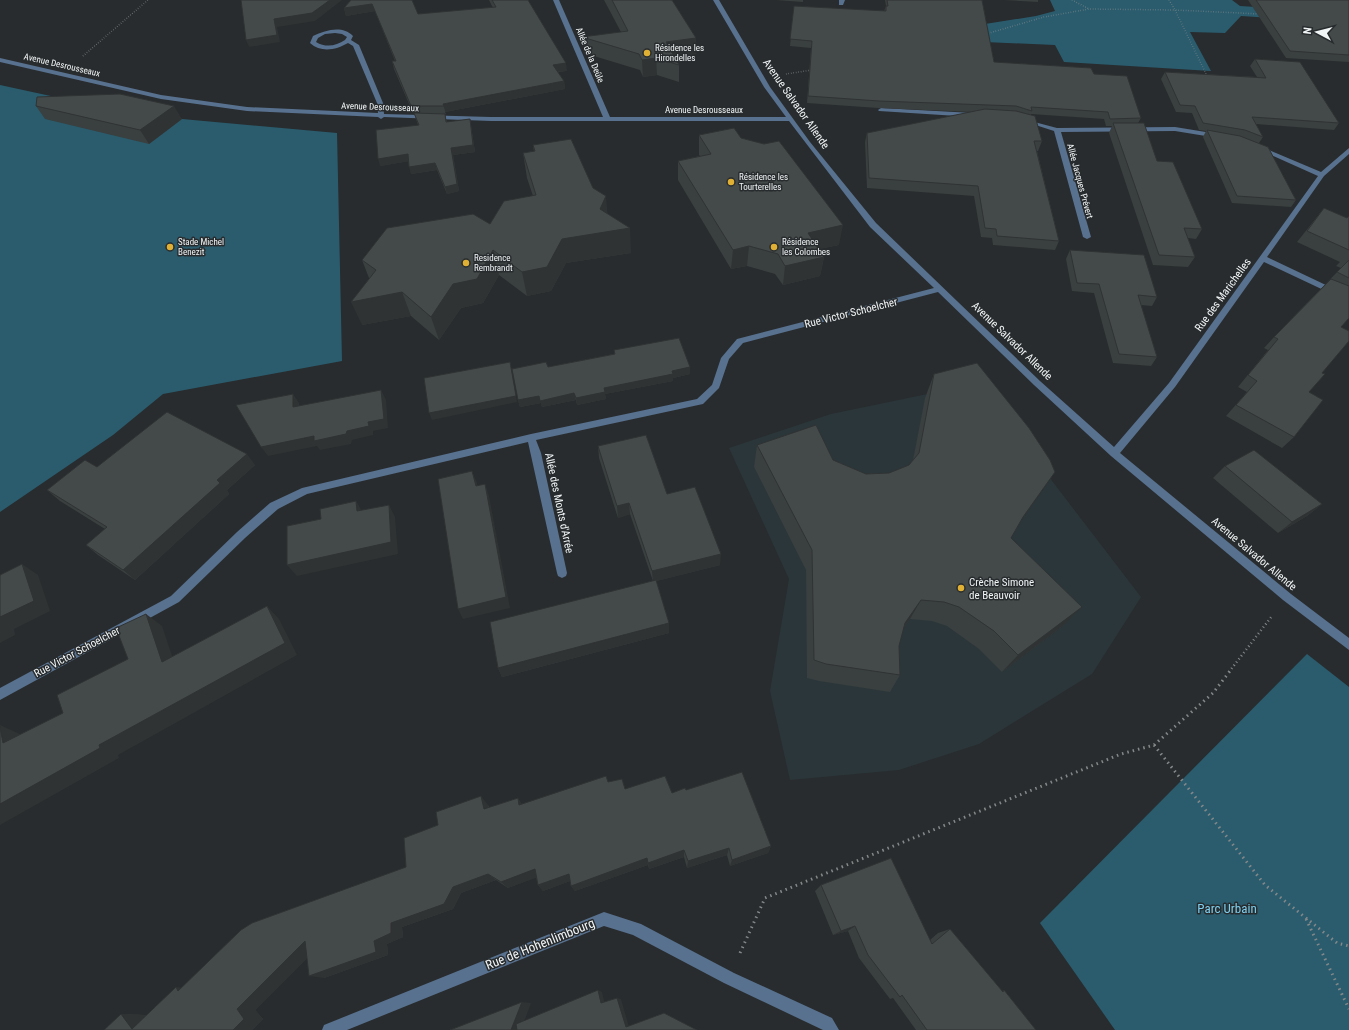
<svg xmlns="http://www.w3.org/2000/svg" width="1349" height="1030" font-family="'Roboto Condensed',sans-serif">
	<rect width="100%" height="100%" fill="#282c2e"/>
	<!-- built -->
	<polygon fill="#2b363a" points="966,386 1033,456 1141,597 1092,674 979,744 899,770 790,780 770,691 789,579 729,448 831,414"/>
	<!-- green -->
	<g fill="#2a5c6e">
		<polygon points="1050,0 1232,0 1240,6 1331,12 1349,23 1241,16 1225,33 1190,32 1211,71 1064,62 1055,45 963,41 960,28 1036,16 1055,11"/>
		<polygon points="0,85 106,108 127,107 182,119 337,133 342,361 163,394 113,435 0,512"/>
		<polygon points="1307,654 1349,687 1349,1030 1115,1030 1040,923"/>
	</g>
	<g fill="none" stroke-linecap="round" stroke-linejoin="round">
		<!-- path-far2 -->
		<g stroke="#848889" stroke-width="1.5" stroke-dasharray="0.5 2" stroke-linecap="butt">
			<polyline points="1072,0 1089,9"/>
			<polyline points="1169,0 1175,10 1261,14"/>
			<polyline points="986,34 1044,17 1089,9 1175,10 1207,76"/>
			<polyline points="83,56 148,0"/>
			<polyline points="786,74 812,70"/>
		</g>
		<!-- path-far1 -->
		<polyline stroke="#848889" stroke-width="2.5" stroke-dasharray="1 3" stroke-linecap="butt" points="1229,672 1272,616"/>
		<!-- path -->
		<g stroke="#848889" stroke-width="3" stroke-dasharray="1.5 4" stroke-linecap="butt">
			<polyline points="1154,745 1265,885 1337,943 1349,946"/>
			<polyline points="1306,919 1349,1009"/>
			<polyline points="740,953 765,898 1121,754 1154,745 1213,693 1230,671"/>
		</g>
		<!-- minor -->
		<g fill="#58718f" fill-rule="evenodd">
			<path d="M 553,0 L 559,0 L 610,117 L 786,117 L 764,87 L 713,0 L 719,0 L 770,87 L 810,142 L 876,223 L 1040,381 L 1114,447 L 1169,383 L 1318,176 L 1258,149 L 1258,147 L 1262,147 L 1321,172 L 1349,148 L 1349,154 L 1324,176 L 1267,257 L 1349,296 L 1349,302 L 1264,262 L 1175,387 L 1120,453 L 1291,594 L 1349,638 L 1349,650 L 1283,600 L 1111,456 L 1034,385 L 938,292 L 743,343 L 729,359 L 719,388 L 703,404 L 536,440 L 541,453 L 567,573 L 566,576 L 562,578 L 558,576 L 557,573 L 528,442 L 307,494 L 278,509 L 245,538 L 179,602 L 0,700 L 0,688 L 171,596 L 237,532 L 270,503 L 302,488 L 531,434 L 697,399 L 712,385 L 721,358 L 737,339 L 934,288 L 870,227 L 789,121 L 491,121 L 384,117 L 381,119 L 378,117 L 247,111 L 161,99 L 0,62 L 0,58 L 161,95 L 247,107 L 378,113 L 377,103 L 353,46 L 348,43 C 336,50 321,53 310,43 L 313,36 C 326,30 342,25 353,36 L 351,40 L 359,45 L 383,103 L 384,114 L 491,117 L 603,117 ZM 335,33 L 342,34 L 347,37 L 345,40 C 336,46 326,48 316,42 L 318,38 L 325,34 Z"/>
			<polygon points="839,0 845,0 843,5 839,5"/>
			<polygon points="881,108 973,113 976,115 973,117 879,111 878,110"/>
			<polygon points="1023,119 1057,128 1175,127 1218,134 1221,136 1218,138 1175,131 1061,132 1091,237 1087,239 1083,237 1054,131 1023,121"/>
			<polygon points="604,912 641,924 734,973 832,1018 839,1030 823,1030 724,983 633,935 604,926 347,1030 322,1030 324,1025"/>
		</g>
	</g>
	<!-- wall -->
	<g fill="#3a3f3f">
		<polygon points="351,0 418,14 493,8 489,0 528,0 567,71 558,72 564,81 565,89 445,112 446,114 445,114 447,122 470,119 475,152 453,155 459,191 447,194 437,170 411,174 409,161 380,166 418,125 414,113 413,113 394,69 392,61 395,61 375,11 346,16 344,8"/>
		<polygon points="604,0 672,0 696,38 696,54 675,57 679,65 679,82 657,75 643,77 640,70 584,53 582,37 621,32"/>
		<polygon points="776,0 803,0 803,2"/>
		<polygon points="885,0 982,0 994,62 1094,74 1141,118 1138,123 1157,161 1202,229 1196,239 1188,238 1195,257 1188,267 1153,265 1109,133 1112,126 1106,126 1104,119 1031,114 1031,115 1042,141 1038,151 1037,151 1059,241 1055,250 993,245 992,238 981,237 974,196 867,188 865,142 867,133 972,112 878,108 807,103 811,48 790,46 794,6 884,11 886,6"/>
		<polygon points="1004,0 1038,0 1038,2"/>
		<polygon points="1248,0 1349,0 1349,62 1286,58"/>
		<polygon points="1255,59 1339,123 1334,130 1256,124 1263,137 1259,143 1296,200 1291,207 1232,203 1203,137 1206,131 1199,130 1192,113 1176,112 1161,79 1165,72 1257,77 1250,66"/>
		<polygon points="36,106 182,119 149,144 45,119"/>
		<polygon points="699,135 741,138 764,144 839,245 819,249 824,257 820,276 783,285 775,274 747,266 731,269 678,180 678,161 700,156 699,155"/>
		<polygon points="533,145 593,188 608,214 631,253 566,263 551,291 527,296 499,275 483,303 461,308 439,340 411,316 362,325 369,278 362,260 490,224 533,196 527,178 523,153 534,152"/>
		<polygon points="1324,208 1347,218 1349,216 1349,318 1341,327 1322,373 1309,392 1294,437 1282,448 1226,416 1247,392 1238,387 1268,350 1264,348 1274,337 1341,268 1336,266 1340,262 1297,242"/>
		<polygon points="1070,250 1157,297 1152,306 1141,305 1157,357 1151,366 1113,363 1094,293 1072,291 1066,259"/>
		<polygon points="614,350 690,374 673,378 673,381 605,394 606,399 577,405 576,400 542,407 541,403 520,407 518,400 548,367 614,354"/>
		<polygon points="934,374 1040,494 1021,521 1011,538 1064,625 1002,672 979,649 947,626 932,621 910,619 903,629 899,646 900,675 890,692 819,681 807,678 806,570 754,467 757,445 833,460 866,474 889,473 909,465 913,460 925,398"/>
		<polygon points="598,446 667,494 720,565 656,581 669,623 669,633 502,677 498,668 653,581 630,514 618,518 599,458"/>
		<polygon points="255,465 227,490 229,494 135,580 98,555 86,545 105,529 60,501 47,490 97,467"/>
		<polygon points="1225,466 1322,504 1307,516 1278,533 1213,478"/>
		<polygon points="608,782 625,789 672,793 686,790 771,846 768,853 730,866 727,855 687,868 684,857 649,869 648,865 575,891 571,886 570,881 543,891 538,885 536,877 508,888 496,880 461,893 453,909 402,927 403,937 387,944 388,955 324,978 307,958 255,1010 263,1019 252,1030 121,1014 145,1015 146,1016 181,988 406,867 438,825 488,805 489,807 522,804"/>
		<polygon points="821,885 930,940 938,933 950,929 1002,991 1004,990 1036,1030 916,1030 893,998 890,999 859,958 848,931 833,935 815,891"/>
	</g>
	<!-- shaded-wall -->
	<g fill="#303333">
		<polygon points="330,0 342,0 315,21 277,27 280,42 249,47 246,40 274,19"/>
		<polygon points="372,4 375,11 346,16 344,8"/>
		<polygon points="696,38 696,54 666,58 666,42"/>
		<polygon points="656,58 657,75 643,77 642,60"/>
		<polygon points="566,63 567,71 554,72 553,65"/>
		<polygon points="564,81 565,89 445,112 446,114 443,104"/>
		<polygon points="174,106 182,119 149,144 140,130"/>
		<polygon points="470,119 475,152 453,155 459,191 447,194 445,187 451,148"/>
		<polygon points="408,154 410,161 380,166 378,159"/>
		<polygon points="435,163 437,170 411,174 409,167"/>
		<polygon points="606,196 608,220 630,228 631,253 566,263 551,291 527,296 522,272 600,209"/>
		<polygon points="843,225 839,245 805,252 808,233"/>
		<polygon points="749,246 747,266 731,269 733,250"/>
		<polygon points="493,250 499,275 483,303 461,308 439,340 431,317 453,284"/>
		<polygon points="824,257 820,276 783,285 785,266"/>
		<polygon points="402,292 411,316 362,325 351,302"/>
		<polygon points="510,362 517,402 432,420 429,413"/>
		<polygon points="690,367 690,374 673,378 673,381 605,394 606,399 577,405 576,398 604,388"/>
		<polygon points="381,390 386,400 388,428 373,431 373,435 352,440 351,444 320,450 317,446 268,456 261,447 314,436 347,431 368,422"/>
		<polygon points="574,393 576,400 542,407 540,401"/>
		<polygon points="293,394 299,403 299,416 293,407"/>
		<polygon points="539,396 541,403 520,407 518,400"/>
		<polygon points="247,454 255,465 227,490 229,494 135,580 123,570 217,480"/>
		<polygon points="472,471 477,483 480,498 476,486"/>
		<polygon points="1055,472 1040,494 1009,538 1023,517"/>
		<polygon points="485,484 489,496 510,608 463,619 458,609"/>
		<polygon points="356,501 363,513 357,511"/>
		<polygon points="629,503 630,514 618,518 617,506"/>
		<polygon points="1322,504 1307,516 1278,533 1292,522"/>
		<polygon points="389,505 395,517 398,554 297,576 287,565"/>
		<polygon points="721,554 720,565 653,582 652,571"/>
		<polygon points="22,564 38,575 50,611 14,629 15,635 0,643 0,617"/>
		<polygon points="921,600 910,619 894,641 905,623"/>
		<polygon points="267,606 279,619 297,655 118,755 119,758 0,825 0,804 99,745"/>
		<polygon points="1082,607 1064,625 1002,672 1018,655"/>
		<polygon points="146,614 162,626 178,674 162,662"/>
		<polygon points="669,623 669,633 502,677 498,668"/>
		<polygon points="0,725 22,735 3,743"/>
		<polygon points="481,796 488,805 491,817 484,809"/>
		<polygon points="518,798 524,807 519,805"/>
		<polygon points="771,846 768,853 730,866 732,860"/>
		<polygon points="729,848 727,855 687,868 688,861"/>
		<polygon points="684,850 684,857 649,869 648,863"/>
		<polygon points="647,858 648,865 575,891 571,886"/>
		<polygon points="535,869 541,876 508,888 501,882"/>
		<polygon points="488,874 496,880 461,893 453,909 402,927 403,937 387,944 388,955 324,978 309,976 391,923 453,887"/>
		<polygon points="569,874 573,880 543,891 538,885"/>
		<polygon points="855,926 848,931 833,935 841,931"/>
		<polygon points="305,941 320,945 255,1010 263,1019 252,1030 233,1030 237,1009"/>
		<polygon points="176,987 197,989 178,991"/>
		<polygon points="598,990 602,992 605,1005 601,1003"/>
		<polygon points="617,998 621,999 629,1027 626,1027"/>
		<polygon points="522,1002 531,1003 521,1030 511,1030"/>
		<polygon points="121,1014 145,1015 155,1029 132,1029"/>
	</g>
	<!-- building -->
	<g fill="#444949" stroke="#303333">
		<polygon points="241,0 330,0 312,13 274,19 277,35 246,40"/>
		<polygon points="351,0 412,0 418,14 496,7 492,0 528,0 566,63 553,65 564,81 443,104 444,106 411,106 392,61 396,61 372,4 344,8"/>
		<polygon points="612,0 672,0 696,38 666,42 679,65 656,58 642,60 639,54 582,37 628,31"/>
		<polygon points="887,0 982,0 994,62 1091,68 1094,74 1127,76 1141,118 1110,119 1108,112 1031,107 1032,111 1016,106 879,101 808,96 812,41 790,39 794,6 886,11 886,6 888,6"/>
		<polygon points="1256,0 1349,0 1349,55 1290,51"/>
		<polygon points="1255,59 1300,62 1339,123 1252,117 1263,137 1245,130 1203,123 1195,106 1180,105 1165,72 1266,78"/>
		<polygon points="120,94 174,106 140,130 36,106 37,97"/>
		<polygon points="985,109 1016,111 1035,116 1042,141 1034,141 1059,241 997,236 996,229 985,228 978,186 869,178 867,133"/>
		<polygon points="414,113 445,114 446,122 470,119 473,145 451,148 457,184 445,187 435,163 409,167 408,154 378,159 376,130 419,125"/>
		<polygon points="1113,123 1144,123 1157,161 1173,162 1202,229 1184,228 1195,257 1159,255"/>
		<polygon points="734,128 741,138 764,144 779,141 843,225 808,233 824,257 785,266 778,254 749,246 733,250 678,161 711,154 699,135"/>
		<polygon points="1207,130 1240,136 1268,147 1296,200 1237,196"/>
		<polygon points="571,139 593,188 606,196 600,209 630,228 562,239 547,267 522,272 493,250 477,279 453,284 431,317 402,292 351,302 376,270 362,260 387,228 473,214 490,224 504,201 536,195 523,153 535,151 533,145"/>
		<polygon points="1324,208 1347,218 1349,216 1349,250 1307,231"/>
		<polygon points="1070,250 1144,255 1157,297 1138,295 1157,357 1119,354 1099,284 1077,283"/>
		<polygon points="1349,260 1349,278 1337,272"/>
		<polygon points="1331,279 1349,286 1349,318 1341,327 1349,331 1349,341 1322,373 1325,374 1309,392 1323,400 1294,437 1236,405 1257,381 1248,375 1278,339 1274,337"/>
		<polygon points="679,338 690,367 672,371 673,374 604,388 605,392 576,398 574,393 540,401 539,396 518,400 512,369 546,362 548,367 615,354 614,350"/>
		<polygon points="510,362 516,396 429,413 424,378"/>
		<polygon points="977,363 1029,428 1050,460 1055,472 1023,517 1011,538 1082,607 1018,655 994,631 959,607 944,602 921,600 905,623 899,646 900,675 826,664 814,660 812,550 757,445 816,425 833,460 866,474 889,473 909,465 919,453 934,374"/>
		<polygon points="381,390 384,419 368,422 369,426 347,431 346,434 314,441 314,436 261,447 236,405 293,394 293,407"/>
		<polygon points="167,412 247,454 217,480 220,483 123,570 86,545 107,527 47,490 85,460 97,467"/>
		<polygon points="646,435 667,494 695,487 721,554 652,571 629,503 617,506 598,446"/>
		<polygon points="1254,450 1322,504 1292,522 1225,466"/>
		<polygon points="472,471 476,486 485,484 506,597 458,609 438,479"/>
		<polygon points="356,501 357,511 389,505 391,542 287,565 287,526 321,519 320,509"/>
		<polygon points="22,564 34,601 0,617 0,575"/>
		<polygon points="656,580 669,623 498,668 490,622"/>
		<polygon points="267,606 285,643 99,745 100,748 0,804 0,727 3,743 63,713 57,695 128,659 116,628 146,614 162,662"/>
		<polygon points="742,772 771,846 732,860 729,848 688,861 684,850 648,863 647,858 571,886 569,874 538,885 535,869 501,882 488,874 453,887 444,904 391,923 391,933 374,941 376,952 309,976 305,941 237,1009 244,1019 233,1030 104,1030 121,1014 132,1029 176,987 178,991 241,930 252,923 406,867 404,838 438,825 436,812 481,796 484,809 518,798 519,805 606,776 608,782 622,779 625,789 665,776 672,793 685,788 686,790"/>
		<polygon points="891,858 932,944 950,929 1003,992 1004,990 1036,1030 927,1030 902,995 900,997 868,955 855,926 841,931 821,885"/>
		<polygon points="598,990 601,1003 617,998 626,1027 664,1013 697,1030 517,1030 516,1024"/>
		<polygon points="522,1002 511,1030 450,1030"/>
	</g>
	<!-- markers -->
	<g fill="#dfb034" stroke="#282c2e" stroke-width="1.5">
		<circle cx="647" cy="53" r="4"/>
		<circle cx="731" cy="182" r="4"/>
		<circle cx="170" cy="247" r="4"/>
		<circle cx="774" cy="247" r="4"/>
		<circle cx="466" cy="263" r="4"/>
		<circle cx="961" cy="588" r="4"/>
	</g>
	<g text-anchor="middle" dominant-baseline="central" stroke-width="3" stroke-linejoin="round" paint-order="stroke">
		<!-- far-poi labels -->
		<g font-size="9" fill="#f2f5f6" stroke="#282c2e" text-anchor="start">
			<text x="655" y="48">Résidence les<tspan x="655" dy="10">Hirondelles</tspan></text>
			<text x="739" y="177">Résidence les<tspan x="739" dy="10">Tourterelles</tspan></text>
			<text x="178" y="242">Stade Michel<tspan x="178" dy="10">Benezit</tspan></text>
			<text x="782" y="242">Résidence<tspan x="782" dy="10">les Colombes</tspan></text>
			<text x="474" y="258">Residence<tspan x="474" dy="10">Rembrandt</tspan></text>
		</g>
		<!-- far-street labels -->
		<g font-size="9" fill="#f2f5f6" stroke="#282c2e">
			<text transform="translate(590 55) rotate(67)">Allée de la Deûle</text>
			<text transform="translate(62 65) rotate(13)">Avenue Desrousseaux</text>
			<text transform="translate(380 107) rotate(2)">Avenue Desrousseaux</text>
			<text x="704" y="110">Avenue Desrousseaux</text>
			<text transform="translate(1080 181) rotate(75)">Allée Jacques Prévert</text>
		</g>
		<!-- street labels -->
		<g font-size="11" fill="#f2f5f6" stroke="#282c2e">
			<text transform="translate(796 104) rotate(55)">Avenue Salvador Allende</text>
			<text transform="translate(1223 295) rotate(-54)">Rue des Marichelles</text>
			<text transform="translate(851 313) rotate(-14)">Rue Victor Schoelcher</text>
			<text transform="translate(1012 341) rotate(44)">Avenue Salvador Allende</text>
			<text transform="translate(559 503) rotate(78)">Allée des Monts d'Arrée</text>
			<text transform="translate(1254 554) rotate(40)">Avenue Salvador Allende</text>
			<text transform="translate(77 652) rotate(-28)">Rue Victor Schoelcher</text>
		</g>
		<!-- poi labels -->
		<g font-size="11" fill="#f2f5f6" stroke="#282c2e" text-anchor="start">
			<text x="969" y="582">Crèche Simone<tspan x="969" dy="13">de Beauvoir</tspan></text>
		</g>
		<!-- near-park labels -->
		<g font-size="13" fill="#7dd0f0" stroke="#282c2e">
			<text x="1227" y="908">Parc Urbain</text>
		</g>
		<!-- near-street labels -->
		<g font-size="13" fill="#f2f5f6" stroke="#282c2e">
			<text transform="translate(540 944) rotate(-22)">Rue de Hohenlimbourg</text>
		</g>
	</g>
	<!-- north arrow -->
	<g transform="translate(1317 32) rotate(277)" stroke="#282c2e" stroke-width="3" paint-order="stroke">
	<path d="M0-3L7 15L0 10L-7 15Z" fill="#f2f5f6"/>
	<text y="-6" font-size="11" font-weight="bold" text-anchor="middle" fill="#f2f5f6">N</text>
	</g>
</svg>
